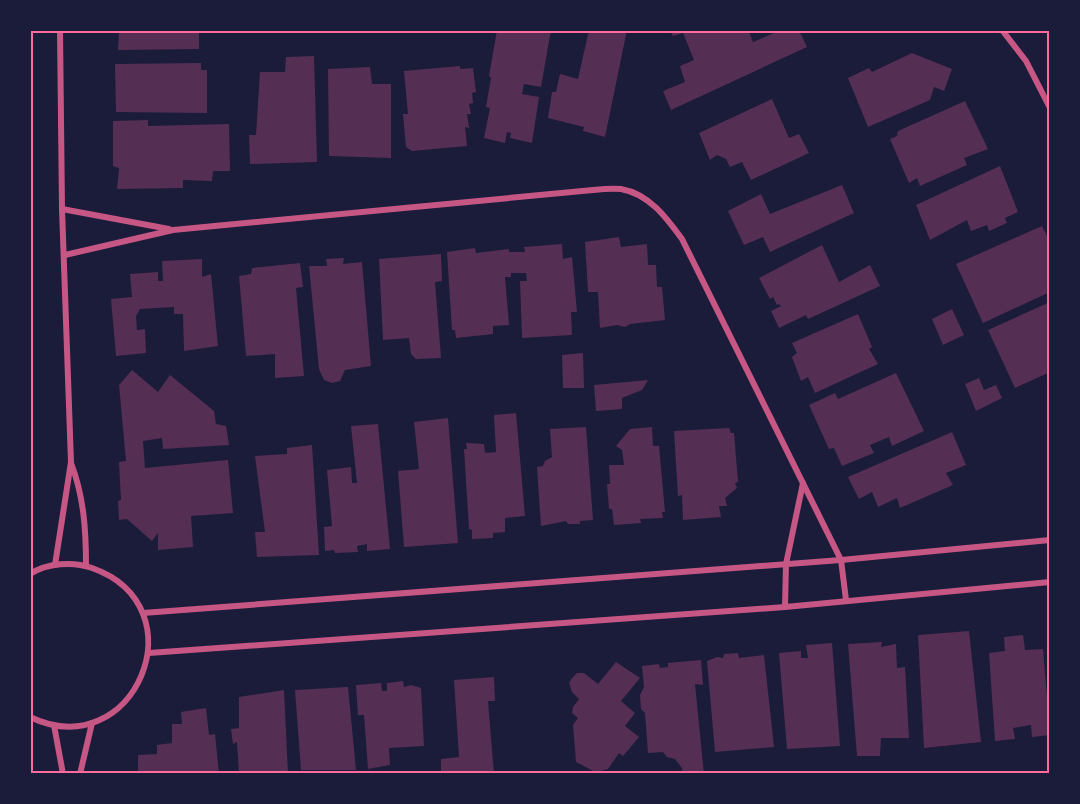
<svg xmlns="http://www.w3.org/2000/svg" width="1080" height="804" font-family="'Titillium Web',sans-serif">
	<rect width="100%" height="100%" fill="#1b1b3a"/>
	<!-- building -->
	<g fill="#542f53">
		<polygon points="119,30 199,30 199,49 118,50"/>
		<polygon points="497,30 551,30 541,87 524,84 522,94 539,97 532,143 510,138 511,133 507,132 505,143 484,138 490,108 486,107 491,78 489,76"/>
		<polygon points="589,30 627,30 605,137 583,131 584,127 548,118 552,92 556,92 560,74 578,79"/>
		<polygon points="670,30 748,30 753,42 781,30 799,30 807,47 671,110 663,91 685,82 680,66 694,60 683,33 673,36"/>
		<polygon points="912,53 952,69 944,91 934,87 930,100 868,127 848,78 869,68 872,72"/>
		<polygon points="314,56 317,162 250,164 249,135 256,135 260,72 285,72 286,57"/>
		<polygon points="201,63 201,70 207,70 207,113 116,112 115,64"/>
		<polygon points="460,66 460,69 473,68 476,92 472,93 473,103 469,104 471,114 467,114 469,128 465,127 467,146 412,151 406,147 403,114 408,114 404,71"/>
		<polygon points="370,67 372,84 391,84 391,158 329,156 328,69"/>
		<polygon points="772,99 789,138 799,134 809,153 751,180 742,162 730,167 726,159 717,155 710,160 699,133"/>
		<polygon points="965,101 988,149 964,158 967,165 920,186 917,178 909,183 890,139 897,136 898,131"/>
		<polygon points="148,120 148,126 229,124 230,171 213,171 212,181 183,180 183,188 117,189 119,168 113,166 113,121"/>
		<polygon points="1000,166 1018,212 1005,218 1007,223 989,231 987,225 971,231 967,220 930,240 916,205"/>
		<polygon points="842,185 854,213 770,252 763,237 744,245 728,211 761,194 770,214"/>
		<polygon points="1042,226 1050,242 1050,292 983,323 956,264"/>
		<polygon points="619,237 621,247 647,244 648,265 656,265 657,287 662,287 665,320 630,324 625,327 617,325 600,328 598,292 588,292 585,242"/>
		<polygon points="562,244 563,259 572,257 577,312 571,312 572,335 522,338 520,281 527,281 526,273 511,273 511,277 505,277 509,325 493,326 493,334 456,338 455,330 452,330 447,252 475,248 476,253 509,249 509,252 525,252 524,247"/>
		<polygon points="822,245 839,282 870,265 880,286 808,319 806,315 779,328 771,311 781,306 779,304 777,305 773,297 770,299 759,278"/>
		<polygon points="441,254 442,281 435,282 441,358 416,359 411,354 409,338 383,340 379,259"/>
		<polygon points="344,258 343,264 362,262 371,366 345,370 340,381 332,383 324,380 319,369 309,266 327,266 326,259"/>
		<polygon points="202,259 202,277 211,274 218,346 184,351 183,314 174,314 174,307 140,309 136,316 137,330 145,329 146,353 116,356 111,299 132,297 130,274 158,272 158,281 163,281 162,261"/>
		<polygon points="300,263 303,287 296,288 304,376 275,378 275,354 246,356 239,276 251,274 252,268"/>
		<polygon points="1050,302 1050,372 1015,388 988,330"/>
		<polygon points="952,309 964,335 943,345 932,319"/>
		<polygon points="858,314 872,347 869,349 878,364 815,393 808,377 801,381 792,357 797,353 792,343"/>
		<polygon points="583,353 584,388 563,388 562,355"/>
		<polygon points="132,370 158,392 170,375 214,411 216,424 226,426 229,445 163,449 162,438 143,441 145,468 228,460 233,513 191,516 193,547 158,550 158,533 152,541 127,519 119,520 118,501 121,500 119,462 126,461 119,385"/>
		<polygon points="896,373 924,431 892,446 889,437 870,445 874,453 842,466 834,448 829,449 809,405 835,393 838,399"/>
		<polygon points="979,378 984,390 996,385 1002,398 976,411 965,384"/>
		<polygon points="648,380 642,390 622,398 622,409 596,411 594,385"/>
		<polygon points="516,413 525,516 505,518 505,532 493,533 493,538 472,539 472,530 469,529 464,449 467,449 466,443 484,444 485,453 496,452 494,415"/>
		<polygon points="448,418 458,543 404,547 398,471 419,469 414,422"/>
		<polygon points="378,424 390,549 367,551 367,544 357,546 358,552 335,553 334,550 325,551 324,527 332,526 327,470 351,467 352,483 357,483 351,426"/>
		<polygon points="586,427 593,520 580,521 580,524 568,524 566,521 541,526 537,467 543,466 545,461 552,457 550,429"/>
		<polygon points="652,427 653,446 659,446 665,512 662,512 663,518 640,519 641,523 614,525 612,509 609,509 607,484 610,484 609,465 624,465 622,450 616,446 630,429"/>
		<polygon points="729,428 731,433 734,433 738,482 735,483 737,488 725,498 727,506 719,506 721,517 683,520 682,495 678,496 674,431"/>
		<polygon points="952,432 966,465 946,473 953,485 900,508 897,498 878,507 872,492 859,499 848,477"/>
		<polygon points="312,445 319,555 257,557 255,532 265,532 255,456 287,454 287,448"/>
		<polygon points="969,631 981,742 924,748 918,635"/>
		<polygon points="1023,635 1025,650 1043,649 1050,735 1032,737 1031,725 1013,728 1015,739 995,741 989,653 1005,651 1004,637"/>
		<polygon points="882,642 881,647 896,644 897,668 905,667 909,738 881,738 880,756 857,756 848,644"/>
		<polygon points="832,643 840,746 787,749 779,653 801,651 801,658 808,658 806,645"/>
		<polygon points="738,653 739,658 764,655 774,747 715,752 707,661 717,657 723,658 724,654"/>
		<polygon points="701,660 703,685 695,684 704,774 683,774 682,768 675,759 667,757 663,752 648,753 645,713 641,709 640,695 644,687 642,666 659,664 660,668 668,667 668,663"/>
		<polygon points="616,662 640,678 621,701 635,713 625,726 639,737 623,756 619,753 608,769 595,772 576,762 573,725 578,718 572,713 573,707 579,699 572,692 569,683 572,678 577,673 584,673 598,684"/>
		<polygon points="494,677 495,701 488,701 494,774 441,774 441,759 459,757 454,680"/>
		<polygon points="403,681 404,687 411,685 421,688 424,746 389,748 390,765 368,769 364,715 358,715 356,685 381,683 382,691 387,691 387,683"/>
		<polygon points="348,687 356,770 301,770 295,690"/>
		<polygon points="284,690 288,774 239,774 237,742 233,744 231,729 239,728 239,697"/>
		<polygon points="206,708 209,735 215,734 219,774 138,774 138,755 157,754 157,745 172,743 172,724 182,724 181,712"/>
	</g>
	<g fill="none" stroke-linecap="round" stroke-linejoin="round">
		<!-- minor -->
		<g stroke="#c65784" stroke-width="6">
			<polyline points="1002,30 1026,61 1050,108"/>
			<polyline points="62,209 169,229"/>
			<path d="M 65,255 L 173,230 L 593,190 C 602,189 612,188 621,189 C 649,194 666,217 682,239 L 841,560 L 846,600"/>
			<path d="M 71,463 C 84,497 86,530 86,566"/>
			<polyline points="55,565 71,462 62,209 60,30"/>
			<path d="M 30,574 C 47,563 73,561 92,568 C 202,607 134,767 30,717"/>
			<polyline points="785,607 786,564 803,483"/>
			<polyline points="143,613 841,560 1050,540"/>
			<polyline points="149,653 785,607 1050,582"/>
			<polyline points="54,725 63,774"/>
			<polyline points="80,774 92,723"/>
		</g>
	</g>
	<!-- border -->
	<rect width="1080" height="804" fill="none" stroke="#1b1b3a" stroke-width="63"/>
	<rect x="32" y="32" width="1016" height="740" fill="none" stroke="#ff6b9d" stroke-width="2"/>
</svg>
